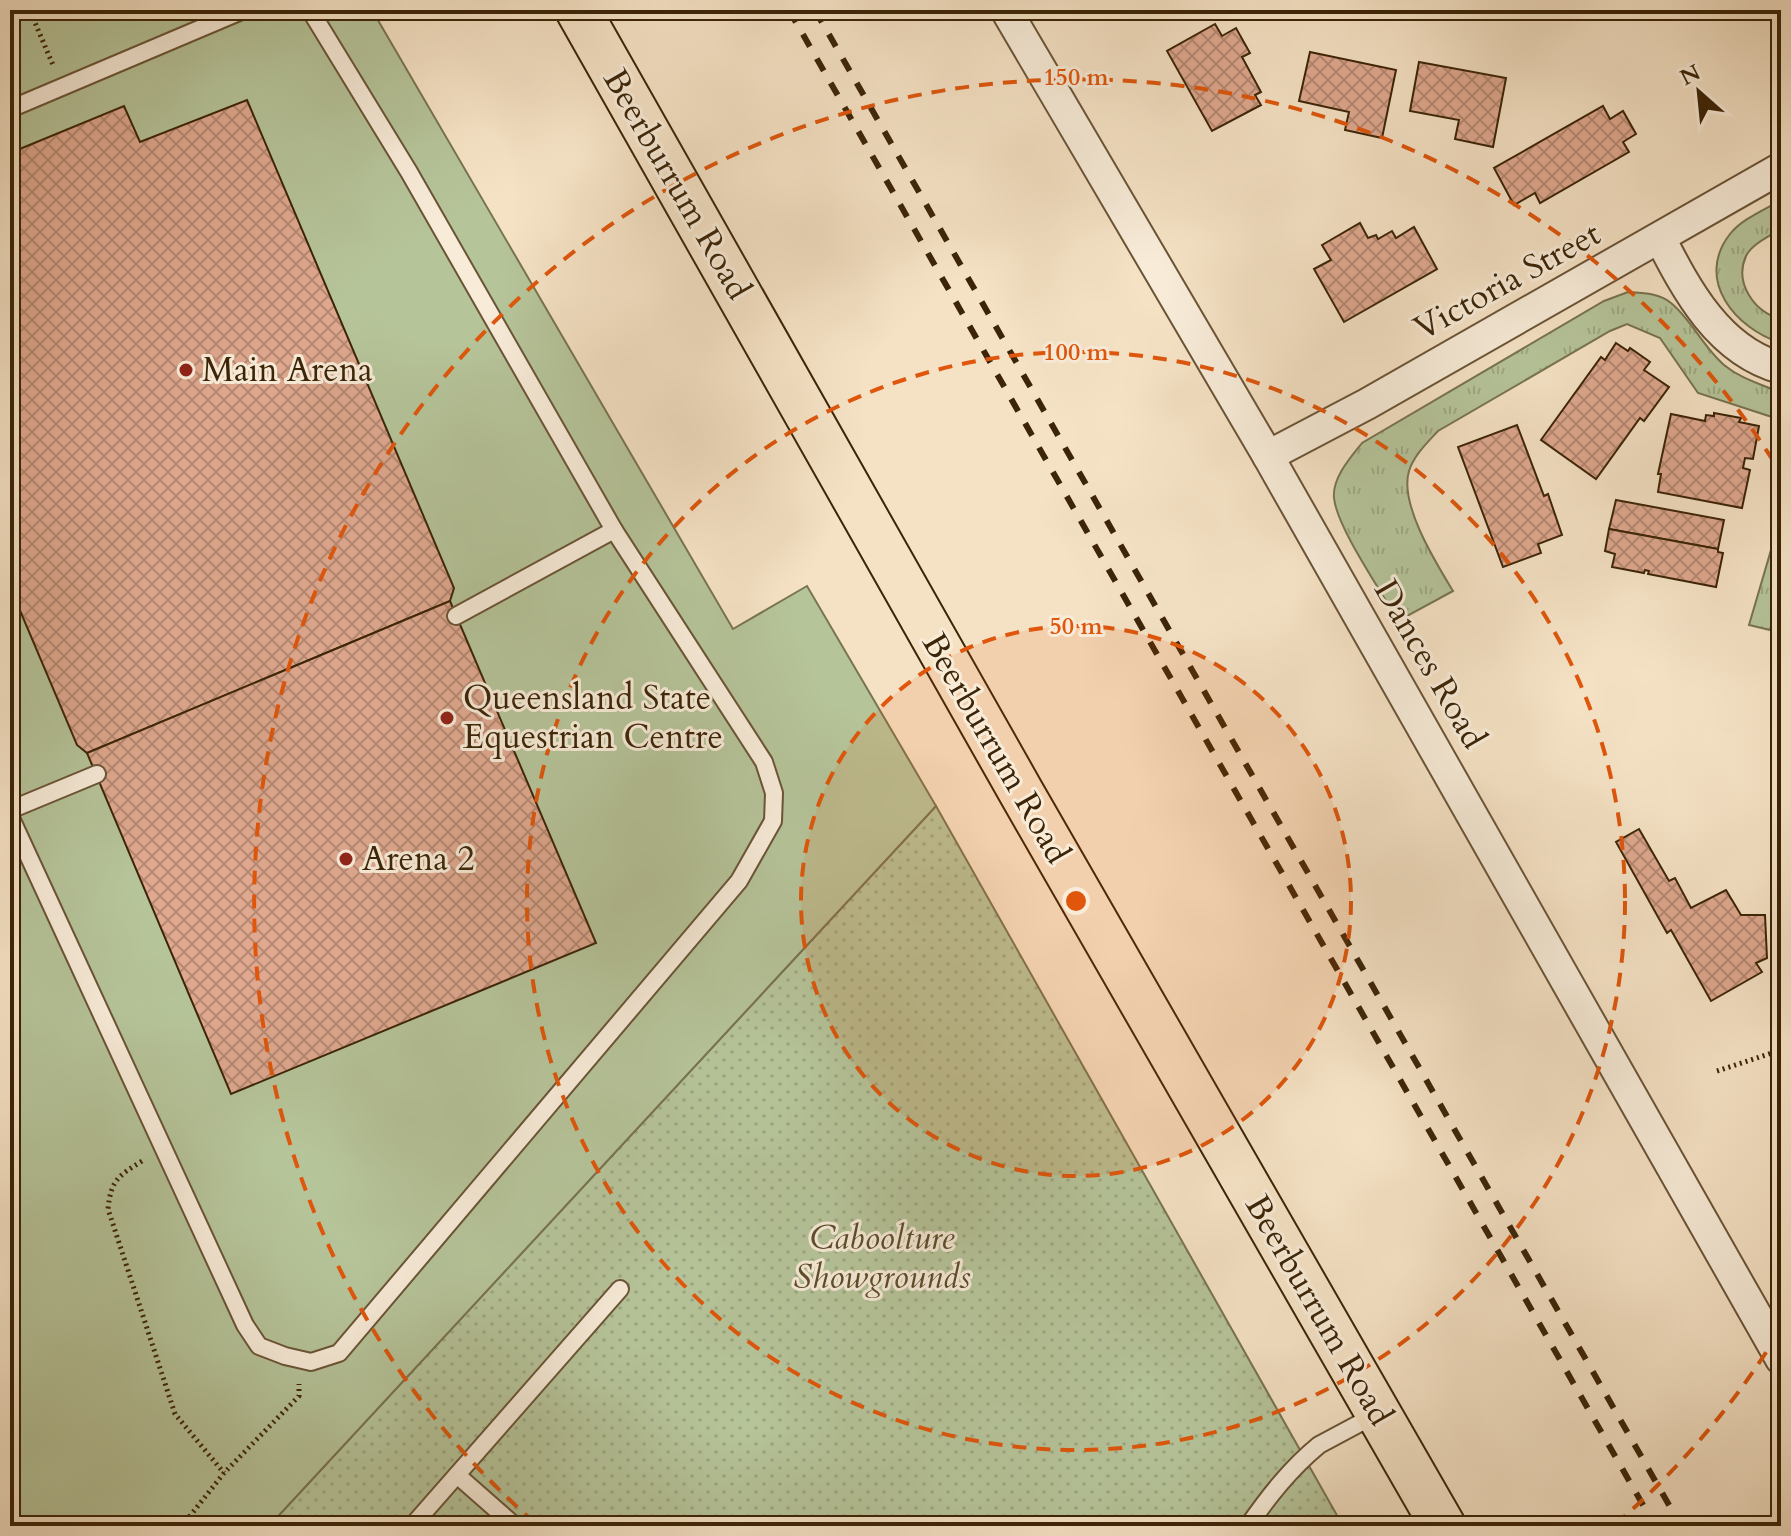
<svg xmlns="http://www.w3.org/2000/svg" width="1791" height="1536" font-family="Cardo,serif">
	<defs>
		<pattern id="grass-tufts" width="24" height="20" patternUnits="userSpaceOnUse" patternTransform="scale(2)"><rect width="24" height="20" fill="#b6c49a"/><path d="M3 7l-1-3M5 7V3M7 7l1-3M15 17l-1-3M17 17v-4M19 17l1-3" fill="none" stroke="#9da883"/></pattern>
		<pattern id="park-dots" width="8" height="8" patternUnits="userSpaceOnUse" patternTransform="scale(2)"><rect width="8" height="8" fill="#b6c49a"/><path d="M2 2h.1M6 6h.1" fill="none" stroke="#9da883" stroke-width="1.8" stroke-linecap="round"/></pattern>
		<pattern id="building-cross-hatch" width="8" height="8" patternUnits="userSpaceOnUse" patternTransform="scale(2)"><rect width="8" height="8" fill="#dfa88f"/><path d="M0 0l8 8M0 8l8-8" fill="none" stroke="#b68973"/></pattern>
	</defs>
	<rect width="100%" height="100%" fill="#f5e2c5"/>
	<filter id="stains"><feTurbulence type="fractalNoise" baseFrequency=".0025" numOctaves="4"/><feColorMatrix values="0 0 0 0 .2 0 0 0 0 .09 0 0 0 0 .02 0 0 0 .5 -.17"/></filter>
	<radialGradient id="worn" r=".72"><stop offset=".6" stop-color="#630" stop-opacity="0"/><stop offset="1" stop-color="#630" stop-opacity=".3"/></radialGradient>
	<!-- grass -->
	<g fill="url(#grass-tufts)" stroke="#787450" stroke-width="2">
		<path d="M 1781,200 L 1781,229 C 1770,236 1752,244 1746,256 C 1734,283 1754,312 1781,319 L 1781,343 C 1736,329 1694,280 1730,234 C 1742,219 1764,210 1781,200 Z"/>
		<path d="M 1628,292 C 1642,293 1659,293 1671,303 C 1691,319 1703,347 1724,365 C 1741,379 1761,384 1781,393 L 1781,420 L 1698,393 L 1660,338 L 1627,324 L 1610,331 L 1438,431 C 1428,442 1414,455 1409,471 C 1399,504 1436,563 1453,591 L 1398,621 C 1382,592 1337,528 1334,498 C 1332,478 1350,458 1362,443 L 1604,301 Z"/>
		<polygon points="1781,516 1781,592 1770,630 1749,625"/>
	</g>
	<!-- park -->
	<polygon fill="url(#park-dots)" stroke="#787450" stroke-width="2" points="936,806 1343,1526 269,1526"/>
	<!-- pitch -->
	<polygon fill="#b6c49a" stroke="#787450" stroke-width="2" points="10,10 372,10 733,629 807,586 936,806 269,1526 10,1526"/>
	<!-- building -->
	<g fill="url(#building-cross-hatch)" stroke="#3b2407" stroke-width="2">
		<polygon points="1215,24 1222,36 1236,28 1250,53 1242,57 1261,92 1255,95 1261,105 1212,131 1167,51"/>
		<polygon points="1310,52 1396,70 1382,138 1345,130 1349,112 1299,101"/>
		<polygon points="1419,62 1506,78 1493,147 1455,139 1459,120 1410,111"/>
		<polygon points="247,100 454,588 450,601 87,753 77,745 10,587 10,153 124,106 140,142"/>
		<polygon points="1603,106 1610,119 1623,111 1636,134 1623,142 1629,152 1540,203 1535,193 1514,205 1494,168"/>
		<polygon points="1360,223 1368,238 1376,235 1378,239 1392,231 1396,238 1414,227 1437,269 1344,322 1314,269 1331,260 1322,245"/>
		<polygon points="1616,343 1628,351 1630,348 1650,362 1644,370 1669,387 1644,421 1640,418 1596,479 1541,440 1601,357 1605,360"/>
		<polygon points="1714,413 1741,418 1739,422 1759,426 1753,459 1745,458 1743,468 1750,470 1742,508 1658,492 1661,474 1658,474 1671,414 1705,421 1706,415 1714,416"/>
		<polygon points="1517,425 1544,496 1548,494 1562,535 1538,544 1541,553 1503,567 1458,447"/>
		<polygon points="1616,500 1724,520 1718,549 1609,529"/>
		<polygon points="1609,529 1718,549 1718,552 1723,553 1716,587 1648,574 1649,571 1645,570 1644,573 1612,567 1615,554 1605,551"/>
		<polygon points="450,601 596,943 231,1094 87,753"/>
		<polygon points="1639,829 1669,881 1675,878 1691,908 1726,890 1741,915 1765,915 1767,958 1756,963 1762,972 1711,1001 1671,930 1667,933 1616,842"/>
	</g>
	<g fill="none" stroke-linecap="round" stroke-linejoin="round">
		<!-- lane casing -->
		<g stroke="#6a5436" stroke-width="20">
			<g id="lane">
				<polyline points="10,109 244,10"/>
				<polyline points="456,616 614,530"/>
				<polyline points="10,810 97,774"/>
				<polyline points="10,816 245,1325 259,1346 285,1356 311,1362 339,1353 739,881 773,821 774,793 764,762 614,530 409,172 310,10"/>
				<polyline points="457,1475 515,1526"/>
				<polyline points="412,1526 620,1289"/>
				<path d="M 1248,1526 C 1269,1496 1290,1469 1319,1445 L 1377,1414"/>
			</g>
		</g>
		<!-- street casing -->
		<g stroke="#6a5436" stroke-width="34">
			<g id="street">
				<polyline points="1006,10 1268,456 1781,1359"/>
				<path d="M 1660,238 C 1687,291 1719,351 1781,368"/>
				<polyline points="1268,456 1367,404 1781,168"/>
			</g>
		</g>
		<!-- primary casing -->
		<g stroke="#3b2407" stroke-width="48">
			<polyline id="primary" points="578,10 1021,792 1443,1526"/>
		</g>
		<!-- path -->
		<g stroke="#3b2407" stroke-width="5" stroke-dasharray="2 4" stroke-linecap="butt">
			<polyline points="33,18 53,65"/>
			<polyline points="1717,1071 1781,1050"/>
			<path d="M 142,1161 C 118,1176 111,1180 108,1209 L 175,1414 L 224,1473"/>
			<polyline points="182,1526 224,1473 299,1396 299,1384"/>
		</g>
		<!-- lane -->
		<use href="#lane" stroke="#f8ecd9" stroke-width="16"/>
		<!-- street -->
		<use href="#street" stroke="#f8ecd9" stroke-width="30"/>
		<!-- primary -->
		<use href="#primary" stroke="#f5e2c5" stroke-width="44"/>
		<!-- rail -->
		<g stroke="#3b2407" stroke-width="6" stroke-dasharray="14 14" stroke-linecap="butt">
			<polyline points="789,10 1655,1526"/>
			<polyline points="815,10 1681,1526"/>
		</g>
	</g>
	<!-- distance rings -->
	<circle cx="1076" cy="901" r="275" fill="#df560c" fill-opacity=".12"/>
	<g fill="none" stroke="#df560c" stroke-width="4" stroke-dasharray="14 10">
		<circle cx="1076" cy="901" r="275"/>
		<circle cx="1076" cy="901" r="549"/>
		<path d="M1779 1332A824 824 0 0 1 1617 1523M535 1523A824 824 0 1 1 1779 470"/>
	</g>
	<!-- markers -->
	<g fill="#8f2418" stroke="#f8ecd9" stroke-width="3">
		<circle cx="186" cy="370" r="8"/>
		<circle cx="447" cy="718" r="8"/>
		<circle cx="346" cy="859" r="8"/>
	</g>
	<g text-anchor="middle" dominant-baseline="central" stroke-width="6" stroke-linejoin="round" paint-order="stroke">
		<!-- street labels -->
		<g font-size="34" fill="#3b2407" stroke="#f8ecd9">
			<text transform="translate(677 184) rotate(60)">Beerburrum Road</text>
			<text transform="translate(1507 281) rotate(-29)">Victoria Street</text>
			<text transform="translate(1430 664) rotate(60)">Dances Road</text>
			<text transform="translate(996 748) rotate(60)">Beerburrum Road</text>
			<text transform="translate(1319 1310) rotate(60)">Beerburrum Road</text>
		</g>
		<!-- poi labels -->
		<g font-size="34" fill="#3b2407" stroke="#f8ecd9" text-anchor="start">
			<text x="202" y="370">Main Arena</text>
			<text x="463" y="698">Queensland State<tspan x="463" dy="39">Equestrian Centre</tspan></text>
			<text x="362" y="859">Arena 2</text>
		</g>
		<!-- park labels -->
		<g font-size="34" font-style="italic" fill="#5a4c2c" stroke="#f8ecd9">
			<text x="882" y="1238">Caboolture<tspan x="882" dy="39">Showgrounds</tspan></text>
		</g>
	</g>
	<circle cx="1076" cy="901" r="12" fill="#df560c" stroke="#f8ecd9" stroke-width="4"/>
	<g font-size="24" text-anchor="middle" font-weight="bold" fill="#df560c" stroke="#f8ecd9" stroke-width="6" stroke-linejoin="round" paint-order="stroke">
		<text x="1076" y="85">150 m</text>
		<text x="1076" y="360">100 m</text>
		<text x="1076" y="634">50 m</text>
	</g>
	<!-- margin -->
	<rect width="1791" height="1536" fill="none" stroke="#f5e2c5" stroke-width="40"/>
	<rect x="12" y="12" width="1767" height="1512" fill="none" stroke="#3b2407" stroke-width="4"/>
	<rect x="20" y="20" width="1751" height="1496" fill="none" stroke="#3b2407" stroke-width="2"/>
	<!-- north arrow -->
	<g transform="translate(1699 92) rotate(333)" stroke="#f8ecd9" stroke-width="6" paint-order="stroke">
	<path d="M0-6L14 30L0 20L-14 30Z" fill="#3b2407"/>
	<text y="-12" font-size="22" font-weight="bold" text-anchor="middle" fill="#3b2407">N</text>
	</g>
	<rect width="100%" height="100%" filter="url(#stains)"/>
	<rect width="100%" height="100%" fill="url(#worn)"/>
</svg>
